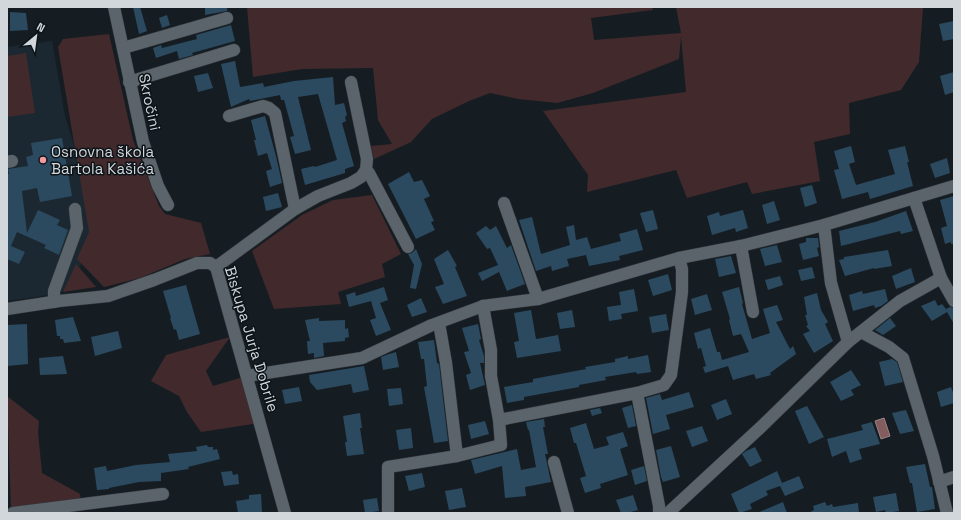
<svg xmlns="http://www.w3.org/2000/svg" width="961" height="520" font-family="'Space Grotesk',sans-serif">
	<rect width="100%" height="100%" fill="#151d23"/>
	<!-- built -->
	<polygon fill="#1b2831" points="52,41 65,116 92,204 98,229 69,290 43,296 7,301 7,47"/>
	<!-- green -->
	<g fill="#422a2c">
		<polygon points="247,7 652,7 653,10 591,18 594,40 681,33 676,7 923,7 919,62 901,90 849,103 850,134 814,142 820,181 752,194 747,182 687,198 676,170 587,192 588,175 543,111 686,92 681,36 679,59 593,93 557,103 518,99 490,93 469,101 432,119 411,142 374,159 371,146 392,144 378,120 373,68 302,69 253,77"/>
		<polygon points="109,34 133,140 159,206 165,214 201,223 210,254 185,259 140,278 104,287 77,259 89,232 58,47 63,39"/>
		<polygon points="26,53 35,113 7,117 7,56"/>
		<polygon points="372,195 401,254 382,264 385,277 338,292 341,304 274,309 252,251 302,215 333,200"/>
		<polygon points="76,264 96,287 63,292"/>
		<polygon points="230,337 206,371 213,386 247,376 260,423 201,432 187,412 179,396 151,381 166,355"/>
		<polygon points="7,396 39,421 38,432 42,473 80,494 81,502 29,509 11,508"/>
	</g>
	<!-- water -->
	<polygon fill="#835c5e" stroke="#9a8184" points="884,418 890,436 881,439 875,421"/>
	<!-- building -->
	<g fill="#2b4a5f">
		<polygon points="133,7 140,7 147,31 139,34"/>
		<polygon points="205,7 227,7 227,11 205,15"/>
		<polygon points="10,12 26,13 28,30 10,31"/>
		<polygon points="167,15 170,25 162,28 159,18"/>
		<polygon points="954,21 954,39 943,41 939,24"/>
		<polygon points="231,25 235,41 192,53 193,55 179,59 177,51 156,58 153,48 161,45 162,48 197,39 196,35"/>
		<polygon points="235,61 240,87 263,83 264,87 294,81 333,77 335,105 344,103 347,115 345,117 346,121 342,123 354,166 345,169 345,173 305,185 301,169 314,166 315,167 337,160 318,94 298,97 311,150 295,154 290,137 294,136 284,100 281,100 280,95 250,101 249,99 231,107 221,64"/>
		<polygon points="954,72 954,92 945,95 940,76"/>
		<polygon points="208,73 213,88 198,92 194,76"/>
		<polygon points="265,116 276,156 282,183 270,187 266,171 272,169 267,153 258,156 254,140 256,140 251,120"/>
		<polygon points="62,138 72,196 40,202 37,188 22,191 27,233 38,210 60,220 57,225 68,230 59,255 44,248 46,245 17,232 11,246 25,252 19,264 7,259 7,174 9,174 8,169 28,166 26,157 33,155 31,143"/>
		<polygon points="851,146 855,162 849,164 856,185 895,174 888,150 905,146 909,162 907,162 913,186 870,199 868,192 842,199 834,170 839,169 834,151"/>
		<polygon points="947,158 950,173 935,178 930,164"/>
		<polygon points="409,172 414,182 422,180 430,196 424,199 434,221 431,222 435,230 416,239 388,184"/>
		<polygon points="812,185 817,203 805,207 800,188"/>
		<polygon points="278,193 282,207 266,211 263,197"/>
		<polygon points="954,196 954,244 951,244 951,242 945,244 941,228 947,226 940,200"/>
		<polygon points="774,201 780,220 767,224 762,205"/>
		<polygon points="653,210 658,229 646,232 640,213"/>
		<polygon points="743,210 748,228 736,232 735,228 712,235 707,216 719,212 720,216"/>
		<polygon points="906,211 913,231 901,234 900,231 841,246 839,231 875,222"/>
		<polygon points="532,217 541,254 570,245 566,227 574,225 576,240 587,237 591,249 621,241 619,234 637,229 643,250 619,256 620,260 589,266 586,255 567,259 569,266 552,271 551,266 536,271 519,220"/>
		<polygon points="486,226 490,230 496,226 507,248 511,245 525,284 507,291 499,272 482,281 478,273 498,265 490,248 487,249 476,233"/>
		<polygon points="806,238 818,238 819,247 817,248 819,256 803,260 799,244 806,242"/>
		<polygon points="777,245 782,262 765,266 760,249"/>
		<polygon points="416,249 422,264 416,289 410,288 414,265 408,254 412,253"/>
		<polygon points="448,250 457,266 455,267 467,296 443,304 435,287 444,284 434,259"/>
		<polygon points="888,250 892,266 874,269 874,268 845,276 839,260 844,259 844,257"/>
		<polygon points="731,256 736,273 719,277 715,259"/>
		<polygon points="812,267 815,278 801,281 798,270"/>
		<polygon points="911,268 915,282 896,289 892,276"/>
		<polygon points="668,274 672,290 653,296 648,280"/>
		<polygon points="780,276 783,285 768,290 765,280"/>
		<polygon points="186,285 200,334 179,340 176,329 174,330 170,318 171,318 163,291"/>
		<polygon points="384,287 388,300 380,303 391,330 376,336 370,320 376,318 371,301 349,307 346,295 355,292 356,296"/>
		<polygon points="739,287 743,303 742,304 752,339 770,333 763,309 777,305 783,320 776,322 790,349 793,346 796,354 770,373 771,375 756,379 754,374 733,380 728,366 705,373 703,367 706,366 701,348 698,349 694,333 710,328 717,352 720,352 722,360 749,352 741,334 733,336 729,320 730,319 722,292"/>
		<polygon points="634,289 638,311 621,314 622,319 609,321 607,307 621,305 619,292"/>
		<polygon points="885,289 888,301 881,306 875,308 874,305 853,311 849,295 862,291 863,294"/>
		<polygon points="817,293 821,310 828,322 825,324 833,341 814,353 803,334 810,331 806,326 808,325 805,315 807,315 804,297"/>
		<polygon points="707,294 712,310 695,315 691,299"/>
		<polygon points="421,298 427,312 412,317 407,305"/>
		<polygon points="935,300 938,306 942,304 946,309 950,307 954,308 954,324 947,312 932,321 921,306"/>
		<polygon points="531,310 536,339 558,335 561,351 517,358 514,342 519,341 514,313"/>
		<polygon points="572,310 575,327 560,329 557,313"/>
		<polygon points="666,314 669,330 652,333 649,317"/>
		<polygon points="73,317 81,341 64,343 63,339 60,339 60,336 57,336 55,320"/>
		<polygon points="319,318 319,321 345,320 345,329 348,328 349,337 345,338 345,341 323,343 324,356 314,358 314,353 308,354 307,341 310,341 305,320"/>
		<polygon points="890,318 896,326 883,335 875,330"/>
		<polygon points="27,324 28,364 7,366 7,325"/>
		<polygon points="478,324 481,339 479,340 484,356 484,363 480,363 485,385 470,390 466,375 471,373 464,352 469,351 462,328"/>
		<polygon points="118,331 122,348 95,356 91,337"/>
		<polygon points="434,340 437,363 439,364 448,441 434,443 424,387 427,386 424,359 421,359 418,342"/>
		<polygon points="396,352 399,367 383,370 381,357 389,354"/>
		<polygon points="648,355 651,372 637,374 636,372 605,377 606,380 579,385 579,387 524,397 524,400 507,403 504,387 533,382 533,379 586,369 585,367 615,362 615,359 628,356 628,359"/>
		<polygon points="63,356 67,374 40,375 39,358"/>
		<polygon points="892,359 897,362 903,382 885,386 879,362"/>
		<polygon points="364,366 369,390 353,393 351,384 317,390 310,382 309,375"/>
		<polygon points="851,370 861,385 851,390 854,395 841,401 830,382"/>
		<polygon points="299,387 302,401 285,404 282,390"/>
		<polygon points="951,387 954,395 954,403 941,407 937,392"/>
		<polygon points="401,388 403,404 389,406 387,389"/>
		<polygon points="689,392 694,407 666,415 670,429 653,434 646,398 660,394 662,400"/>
		<polygon points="726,399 732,414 717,420 711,405"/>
		<polygon points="632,405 636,426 628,428 622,408"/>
		<polygon points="807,406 824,437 809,444 795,411"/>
		<polygon points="600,408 602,413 592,416 590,410"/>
		<polygon points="906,410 914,431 900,434 892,413"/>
		<polygon points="360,413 362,428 360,428 364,454 347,456 345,442 347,442 343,416"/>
		<polygon points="544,419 545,427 543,427 548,454 545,454 551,482 525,487 526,496 505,498 502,466 475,474 471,460 517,449 521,470 536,467 529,430 528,430 526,422"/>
		<polygon points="485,421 489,434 471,439 468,425"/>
		<polygon points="872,422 880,444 859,449 862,459 850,463 846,451 832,457 827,439 863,430 861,425"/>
		<polygon points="586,423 594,449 609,445 606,437 623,432 628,446 620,449 628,475 600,484 601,488 585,493 580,478 586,476 576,443 574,443 570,428"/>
		<polygon points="702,426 708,441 692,447 686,431"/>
		<polygon points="411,428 413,448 399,450 396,430"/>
		<polygon points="207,445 208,447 213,447 213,450 217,449 220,459 188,467 189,469 161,473 161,481 139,482 109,488 109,489 97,490 94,468 106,466 107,471 136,465 170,462 168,454 197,451 196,447"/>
		<polygon points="671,446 680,477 663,482 661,477 656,450"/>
		<polygon points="755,447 762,461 750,467 742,454 746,451"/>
		<polygon points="925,464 930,487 932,487 935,509 917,512 912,483 910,483 906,467"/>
		<polygon points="644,466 647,481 635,485 631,470"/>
		<polygon points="232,471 233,475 238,474 239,484 224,486 221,472"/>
		<polygon points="777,471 782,483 799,476 804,488 785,496 780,486 766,491 768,495 750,504 752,509 739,513 731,494"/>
		<polygon points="422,473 425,487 409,491 405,476"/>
		<polygon points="462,488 466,507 449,510 445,491"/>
		<polygon points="896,493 899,511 886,513 885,510 876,512 873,497"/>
		<polygon points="261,494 262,512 238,513 236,501 249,499 249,495"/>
		<polygon points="633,495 638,510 627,513 621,513 616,500"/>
		<polygon points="377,498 379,511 365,513 363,500"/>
		<polygon points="783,502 787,513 757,513"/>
		<polygon points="825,502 827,506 832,504 833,507 858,503 859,513 810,513 810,512 814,510 813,506"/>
	</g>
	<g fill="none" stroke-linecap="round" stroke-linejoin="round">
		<!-- minor casing -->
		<g stroke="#34393e" stroke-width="13">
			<g id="minor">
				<polyline points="114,7 143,142 158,186 168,205"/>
				<polyline points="123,48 227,18"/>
				<polyline points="129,82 234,50"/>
				<polyline points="229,116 263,106 269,108 275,113 295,209"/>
				<polyline points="7,162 12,161"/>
				<polyline points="366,170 369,173 408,247"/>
				<polyline points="914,198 941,278 954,301"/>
				<polyline points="504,203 538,299"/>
				<polyline points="824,225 831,283 848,342"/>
				<polyline points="741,246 753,312"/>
				<polyline points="216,267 295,209 318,196 351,183 361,177 366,170 367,159 351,82"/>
				<polyline points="54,302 54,291 77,228 75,209"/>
				<polyline points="7,309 59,301 108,296 154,280 197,263 210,263 216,267 285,513"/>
				<polyline points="439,323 446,363 457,456"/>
				<polyline points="861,332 889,347 903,358 933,456 947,513"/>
				<polyline points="247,376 362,358 432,325 483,306 538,299 679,258 741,246 824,225 954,186"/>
				<polyline points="637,393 659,506 659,513"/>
				<polyline points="499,420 637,393 664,385 671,375 682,292 682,269 679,258"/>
				<polyline points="554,462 568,513"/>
				<polyline points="939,482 954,477"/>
				<polyline points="13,513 163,494"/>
				<polyline points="388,513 388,467 457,456 501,445 499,420 491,376 491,350 483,306"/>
				<polyline points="668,513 761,427 848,342 900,301 941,278"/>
			</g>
		</g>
		<!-- minor -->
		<use href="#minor" stroke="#5b646b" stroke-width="12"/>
	</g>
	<!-- markers -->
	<circle fill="#f49aa1" stroke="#0c1419" stroke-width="1.5" cx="43" cy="160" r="4"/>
	<g text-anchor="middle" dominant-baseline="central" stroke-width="3" stroke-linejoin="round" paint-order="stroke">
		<!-- street labels -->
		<g font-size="15" fill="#d1d7db" stroke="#0c1419">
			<text transform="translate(150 102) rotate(78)">Skročini</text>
			<text transform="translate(252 339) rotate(73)">Biskupa Jurja Dobrile</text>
		</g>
		<!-- poi labels -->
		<g font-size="15" fill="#d1d7db" stroke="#0c1419" text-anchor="start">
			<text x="51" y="151">Osnovna škola<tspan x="51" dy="17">Bartola Kašića</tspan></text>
		</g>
	</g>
	<!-- border -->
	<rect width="961" height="520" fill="none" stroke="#d1d7db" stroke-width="16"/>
	<!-- north arrow -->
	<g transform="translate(36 36) rotate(29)" stroke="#0c1419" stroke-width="3" paint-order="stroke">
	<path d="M0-3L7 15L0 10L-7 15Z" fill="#d1d7db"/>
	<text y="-6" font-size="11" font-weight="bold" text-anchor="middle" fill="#d1d7db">N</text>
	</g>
</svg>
